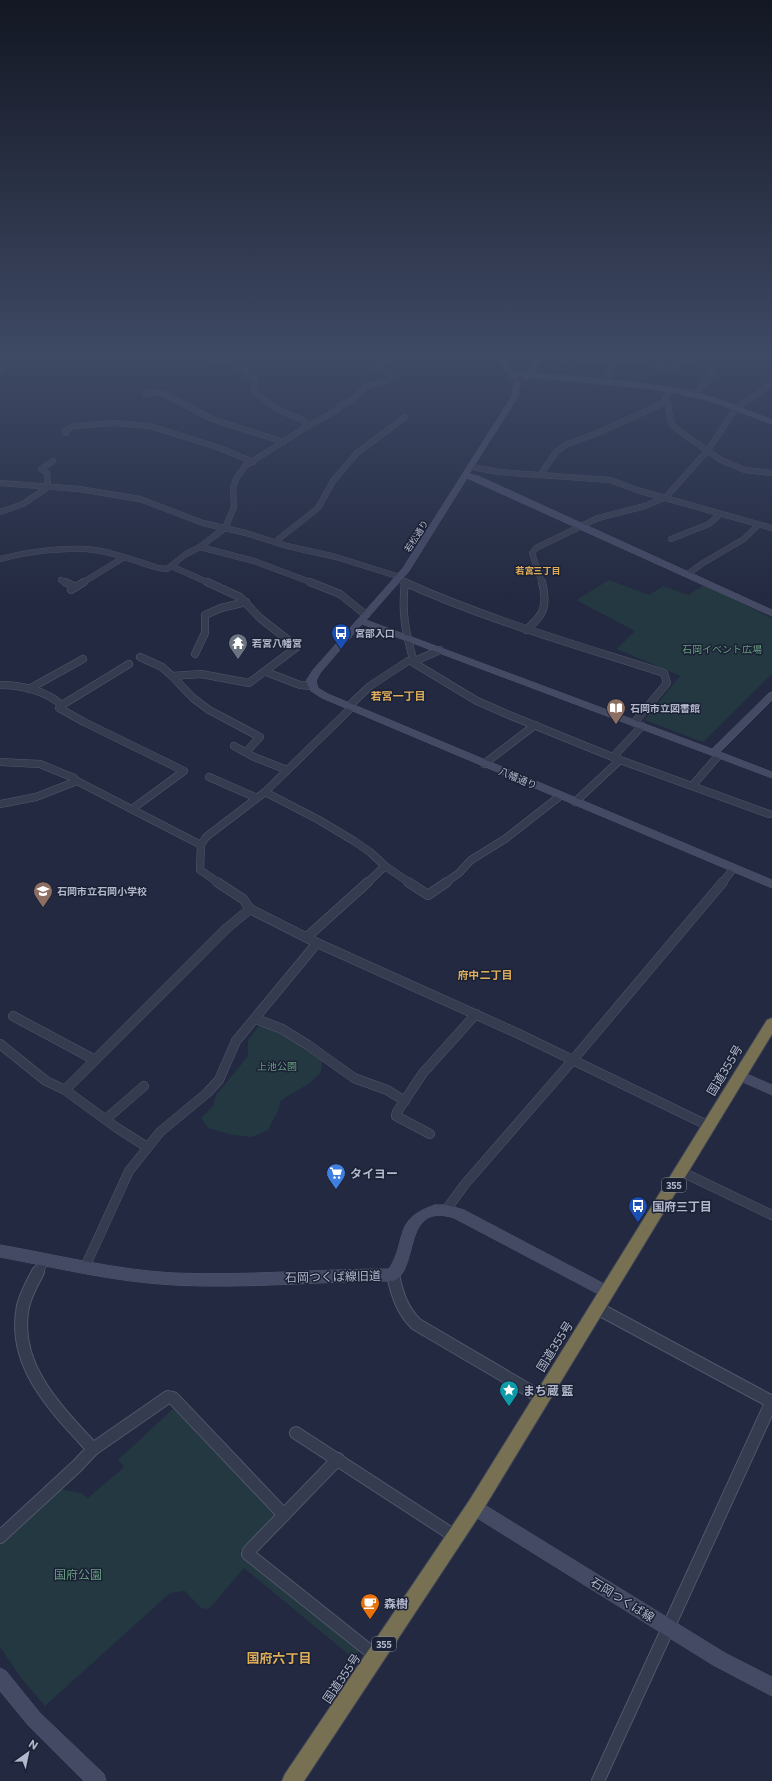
<svg xmlns="http://www.w3.org/2000/svg" width="772" height="1781" font-family="Commissioner,'Noto Sans JP',sans-serif">
	<rect width="100%" height="100%" fill="#222940"/>
	<!-- green -->
	<g fill="#243841">
		<polygon points="609,580 649,595 664,586 688,595 704,585 772,618 772,674 703,742 644,720 680,676 617,649 635,631 576,600"/>
		<polygon points="260,1024 284,1035 322,1059 321,1073 307,1085 281,1100 278,1111 268,1130 252,1137 233,1135 208,1128 201,1118 213,1106 216,1095 248,1056 248,1040"/>
		<polygon points="175,1407 276,1511 276,1517 240,1552 360,1650 354,1659 244,1568 209,1609 201,1608 185,1591 170,1593 45,1706 21,1678 0,1647 0,1542 59,1489 81,1493 88,1498 124,1467 118,1460"/>
	</g>
	<g fill="none" stroke-linecap="round" stroke-linejoin="round">
		<!-- street-far3 casing -->
		<g stroke="#51576b" stroke-width="6">
			<g id="street-far3">
				<polyline points="186,353 217,359 233,360 256,381 254,393 283,412 303,420 306,423 306,427"/>
				<polyline points="540,357 632,360 671,367 708,353"/>
				<polyline points="233,360 243,353"/>
				<polyline points="691,360 712,368 709,380 693,395"/>
				<polyline points="0,371 3,363 2,358 20,353"/>
				<polyline points="606,383 615,359"/>
				<polyline points="669,390 664,403 668,404 671,423 678,430 721,460 745,470 772,473"/>
				<polyline points="146,394 156,392 164,394 212,419 284,442"/>
				<polyline points="66,433 65,430 75,426 114,423 150,426 220,448 253,462"/>
				<polyline points="472,467 499,472 610,480 640,491 772,528"/>
				<polyline points="541,474 556,452 567,444 595,434 664,403"/>
				<polyline points="0,483 79,489 140,499 203,523 246,533 287,546 336,557 400,577"/>
				<polyline points="0,512 23,504 48,487 47,473 41,469 53,461"/>
				<polyline points="671,539 709,524 720,514"/>
				<polyline points="275,542 318,508 333,481 357,453 405,417"/>
				<polyline points="200,547 254,561 313,583"/>
				<path d="M 0,559 C 26,552 69,546 95,550 C 116,553 138,562 158,568 L 167,569 L 186,554 L 200,547 L 225,528 L 234,507 L 233,488 L 236,479 L 245,466 L 303,429 L 337,410 L 339,407 L 352,400 L 365,387 L 390,379 L 388,373 L 373,364 L 403,353"/>
				<polyline points="171,566 209,583"/>
				<polyline points="688,574 703,563 744,539 758,525"/>
				<polyline points="61,580 67,583"/>
				<polyline points="400,580 407,583"/>
				<polyline points="82,583 123,558"/>
				<polyline points="542,583 532,553 536,548 598,518 645,506 666,497 708,450 736,408 772,384"/>
			</g>
		</g>
		<!-- street-far2 casing -->
		<g stroke="#51576b" stroke-width="8">
			<g id="street-far2">
				<polyline points="65,582 76,587"/>
				<polyline points="310,582 340,594 366,615"/>
				<path d="M 404,582 C 488,620 577,645 664,673 L 667,683 L 634,723"/>
				<path d="M 405,582 C 401,614 406,633 414,663 L 477,701 L 509,715 L 620,760 L 769,814"/>
				<polyline points="71,590 84,582"/>
				<path d="M 526,630 C 544,615 548,606 542,582"/>
				<polyline points="195,654 205,633 205,615 221,608 246,602"/>
				<polyline points="140,657 162,667 172,676 201,674 249,683 297,647 260,618 240,597 207,582"/>
				<polyline points="266,672 300,685 312,686"/>
				<polyline points="172,676 193,698 209,710 260,737 246,752"/>
				<path d="M 0,685 C 22,685 45,691 62,705 L 59,708 L 84,722 L 184,771 L 132,809"/>
				<polyline points="29,689 83,659"/>
				<polyline points="62,705 129,664"/>
				<polyline points="234,746 254,757 287,770"/>
				<polyline points="613,757 642,726"/>
				<polyline points="0,762 40,764 74,778 77,781 201,845"/>
				<polyline points="484,764 535,725"/>
				<polyline points="209,777 257,798"/>
				<polyline points="692,786 719,755"/>
				<polyline points="265,792 319,820 354,841 370,852 385,866 410,883"/>
				<polyline points="575,802 620,760"/>
				<polyline points="0,804 36,797 77,781"/>
				<polyline points="219,883 200,870 201,845 206,837 265,792 351,708 351,704 370,686 408,661 417,660 440,650"/>
				<polyline points="367,883 385,866"/>
				<polyline points="445,883 459,873 471,860 505,839 560,796"/>
				<polyline points="722,883 734,868"/>
			</g>
		</g>
		<!-- street-far1 casing -->
		<g stroke="#51576b" stroke-width="10">
			<g id="street-far1">
				<polyline points="217,882 243,899 250,909 317,943 519,1034 709,1126"/>
				<polyline points="408,882 428,895 447,882"/>
				<polyline points="307,937 368,882"/>
				<polyline points="13,1016 95,1060"/>
				<polyline points="256,1019 282,1029 308,1045 354,1078 387,1090 405,1101"/>
				<polyline points="0,1044 46,1081 65,1090 117,1128 147,1147"/>
				<polyline points="65,1090 227,928 250,909"/>
				<polyline points="106,1119 144,1086"/>
				<polyline points="430,1134 396,1116 397,1112 423,1073 476,1014"/>
				<polyline points="682,1172 772,1215"/>
				<polyline points="446,1210 465,1184 572,1061 723,882"/>
				<polyline points="85,1267 129,1171 160,1132 207,1093 219,1080 236,1041 317,943"/>
				<polyline points="38,1273 45,1259"/>
			</g>
		</g>
		<!-- street casing -->
		<g stroke="#51576b" stroke-width="14">
			<g id="street">
				<path d="M 38,1272 C 32,1283 26,1294 23,1306 C 11,1365 56,1409 93,1449"/>
				<path d="M 393,1275 C 397,1294 402,1310 416,1324 L 542,1398"/>
				<polyline points="597,1308 772,1402"/>
				<polyline points="296,1433 456,1537"/>
				<polyline points="338,1459 249,1551 248,1554 376,1656"/>
				<polyline points="0,1537 77,1466 93,1449 168,1397 173,1398 284,1515"/>
				<polyline points="598,1781 772,1401"/>
			</g>
		</g>
		<!-- secondary casing -->
		<g stroke="#51576b" stroke-width="1">
			<g id="secondary">
				<path d="M 494,353 L 500,353 L 513,371 L 527,373 L 539,353 L 545,353 L 533,373 C 594,379 656,381 715,398 C 734,404 753,413 772,420 L 772,424 L 711,401 L 680,394 L 652,389 L 531,377 L 525,380 L 522,378 L 523,376 L 516,375 L 518,379 L 513,380 Z"/>
				<polygon points="517,381 520,383 518,396 469,474 478,476 772,610 772,616 467,478 409,571 366,620 712,749 769,693 772,692 772,700 720,752 772,772 772,778 362,624 320,673 316,681 318,688 328,694 772,880 772,888 322,698 311,691 306,681 313,670 403,568 512,396 514,383"/>
				<polygon points="740,1071 772,1085 772,1095 736,1079 734,1076 736,1073"/>
				<path d="M 435,1205 L 447,1205 L 464,1210 L 612,1288 L 614,1292 L 612,1296 L 607,1298 L 602,1296 L 454,1218 C 401,1201 420,1271 393,1281 C 320,1281 247,1289 174,1285 C 115,1282 58,1268 0,1257 L 0,1245 C 58,1255 115,1270 174,1273 C 245,1276 317,1269 389,1269 C 408,1239 392,1219 435,1205 Z"/>
				<polygon points="475,1499 725,1653 772,1677 772,1696 713,1665 469,1513 467,1507 469,1501"/>
				<polygon points="0,1668 6,1671 40,1713 104,1774 106,1781 84,1781 28,1725 0,1691"/>
			</g>
		</g>
		<!-- highway casing -->
		<g stroke="#3e4458" stroke-width="2">
			<polygon id="highway" points="772,1018 772,1034 481,1513 304,1781 282,1781 285,1774 469,1501 767,1020"/>
		</g>
		<!-- street-far3 -->
		<use href="#street-far3" stroke="#363c50" stroke-width="5.5"/>
		<!-- street-far2 -->
		<use href="#street-far2" stroke="#363c50" stroke-width="7"/>
		<!-- street-far1 -->
		<use href="#street-far1" stroke="#363c50" stroke-width="9"/>
		<!-- street -->
		<use href="#street" stroke="#363c50" stroke-width="12"/>
		<!-- secondary -->
		<use href="#secondary" fill="#444964" fill-rule="evenodd"/>
		<!-- highway -->
		<use href="#highway" fill="#777052" fill-rule="evenodd"/>
	</g>
	<!-- sky -->
	<linearGradient id="sky" x2="0" y2="1"><stop stop-color="#131723"/><stop offset="0.59" stop-color="#3e4964"/><stop offset="1" stop-color="#3e4964" stop-opacity="0"/></linearGradient>
	<rect width="772" height="602" fill="url(#sky)"/>
	<!-- icons -->
	<defs>
		<g id="bus-pin" transform="scale(1)"><path d="M0 17L-7.5 6A9.5 9.5 0 1 1 7.5 6Z" fill="#1a4fb4" stroke="#1b2135"/><path d="M-5-6H5V4H4V6H2V4H-2V6H-4V4H-5ZM-3.5-4V0h7V-4ZM-3.5 1.2v1.5H-2V1.2ZM2 1.2v1.5H3.5V1.2Z" fill="#fff"/></g>
		<g id="temple-pin" transform="scale(1)"><path d="M0 17L-7.5 6A9.5 9.5 0 1 1 7.5 6Z" fill="#6b7280" stroke="#1b2135"/><path d="M0-6L5-2H3V0L6.5 2.5H4V6H1.5V3h-3V6H-4V2.5H-6.5L-3 0V-2H-5Z" fill="#fff"/></g>
		<g id="library-pin" transform="scale(1)"><path d="M0 17L-7.5 6A9.5 9.5 0 1 1 7.5 6Z" fill="#8d6e63" stroke="#1b2135"/><path d="M-6-4Q-3-5.5-.7-3.5V5Q-3 3-6 4ZM6-4Q3-5.5 .7-3.5V5Q3 3 6 4Z" fill="#fff"/></g>
		<g id="school-pin" transform="scale(1)"><path d="M0 17L-7.5 6A9.5 9.5 0 1 1 7.5 6Z" fill="#8d6e63" stroke="#1b2135"/><path d="M0-5L7-2L0 1L-7-2ZM-4 1L0 2.5L4 1V4Q0 6-4 4Z" fill="#fff"/></g>
		<g id="supermarket-pin" transform="scale(1)"><path d="M0 17L-7.5 6A9.5 9.5 0 1 1 7.5 6Z" fill="#3f7fe0" stroke="#1b2135"/><path d="M-6-5.5h2.5l.6 2H6L4.5 2H-2.5L-4.4-4H-6ZM-1.5 3.2a1.3 1.3 0 1 0 .1 0ZM3 3.2a1.3 1.3 0 1 0 .1 0Z" fill="#fff"/></g>
		<g id="sight-pin" transform="scale(1)"><path d="M0 17L-7.5 6A9.5 9.5 0 1 1 7.5 6Z" fill="#0f9aa8" stroke="#1b2135"/><path d="M0-6L1.8-2.2L6-1.7L2.9 1.2L3.7 5.4L0 3.3L-3.7 5.4L-2.9 1.2L-6-1.7L-1.8-2.2Z" fill="#fff"/></g>
		<g id="cafe-pin" transform="scale(1)"><path d="M0 17L-7.5 6A9.5 9.5 0 1 1 7.5 6Z" fill="#e8710a" stroke="#1b2135"/><path d="M-5.5-4.5H6V0H3Q3 3.5 0 3.5H-2.5Q-5.5 3.5-5.5 0ZM3-3.2v2h1.7v-2ZM-6 4.5H4V6H-6Z" fill="#fff"/></g>
	</defs>
	<g fill-rule="evenodd">
		<use href="#bus-pin" x="341" y="633"/>
		<use href="#temple-pin" x="238" y="643"/>
		<use href="#library-pin" x="616" y="708"/>
		<use href="#school-pin" x="43" y="891"/>
		<use href="#supermarket-pin" x="336" y="1173"/>
		<use href="#bus-pin" x="638" y="1206"/>
		<use href="#sight-pin" x="509" y="1390"/>
		<use href="#cafe-pin" x="370" y="1603"/>
	</g>
	<g text-anchor="middle" dominant-baseline="central" stroke-width="3" stroke-linejoin="round" paint-order="stroke">
		<!-- far-street labels -->
		<g font-size="9" fill="#b2b7cb" stroke="#1b2135">
			<text transform="translate(416 536) rotate(-57)">若松通り</text>
		</g>
		<!-- far-neighbourhood labels -->
		<g font-size="9" font-weight="bold" fill="#dfae59" stroke="#1b2135">
			<text x="538" y="570">若宮三丁目</text>
		</g>
		<!-- shield labels -->
		<g fill="#1b2135" stroke="#858a9e" stroke-width="1">
			<rect x="662" y="1178" width="24" height="14" rx="3"/>
			<rect x="372" y="1637" width="24" height="14" rx="3"/>
		</g>
		<g font-size="9" font-weight="bold" fill="#b2b7cb">
			<text x="674" y="1185">355</text>
			<text x="384" y="1644">355</text>
		</g>
		<!-- poi labels -->
		<g font-size="10" font-weight="bold" fill="#b2b7cb" stroke="#1b2135" text-anchor="start">
			<text x="355" y="633">宮部入口</text>
			<text x="252" y="643">若宮八幡宮</text>
			<text x="630" y="708">石岡市立図書館</text>
			<text x="57" y="891">石岡市立石岡小学校</text>
		</g>
		<!-- park labels -->
		<g font-size="10" fill="#679e7e" stroke="#1b2135">
			<text x="722" y="649">石岡イベント広場</text>
			<text x="277" y="1066">上池公園</text>
		</g>
		<!-- street labels -->
		<g font-size="10" fill="#b2b7cb" stroke="#1b2135">
			<text transform="translate(518 778) rotate(23)">八幡通り</text>
		</g>
		<!-- neighbourhood labels -->
		<g font-size="11" font-weight="bold" fill="#dfae59" stroke="#1b2135">
			<text x="398" y="695">若宮一丁目</text>
			<text x="485" y="974">府中二丁目</text>
		</g>
		<!-- near-street labels -->
		<g font-size="12" fill="#b2b7cb" stroke="#1b2135">
			<text transform="translate(724 1070) rotate(-59)">国道355号</text>
			<text transform="translate(333 1276) rotate(-1)">石岡つくば線旧道</text>
			<text transform="translate(554 1346) rotate(-58)">国道355号</text>
			<text transform="translate(623 1599) rotate(32)">石岡つくば線</text>
			<text transform="translate(341 1678) rotate(-56)">国道355号</text>
		</g>
		<!-- near-poi labels -->
		<g font-size="12" font-weight="bold" fill="#b2b7cb" stroke="#1b2135" text-anchor="start">
			<text x="350" y="1173">タイヨー</text>
			<text x="652" y="1206">国府三丁目</text>
			<text x="523" y="1390">まち蔵 藍</text>
			<text x="384" y="1603">森樹</text>
		</g>
		<!-- near-park labels -->
		<g font-size="12" fill="#679e7e" stroke="#1b2135">
			<text x="78" y="1574">国府公園</text>
		</g>
		<!-- near-neighbourhood labels -->
		<g font-size="13" font-weight="bold" fill="#dfae59" stroke="#1b2135">
			<text x="279" y="1658">国府六丁目</text>
		</g>
	</g>
	<!-- north arrow -->
	<g transform="translate(28 1753) rotate(33)" stroke="#1b2135" stroke-width="3" paint-order="stroke">
	<path d="M0-3L7 15L0 10L-7 15Z" fill="#b2b7cb"/>
	<text y="-6" font-size="11" font-weight="bold" text-anchor="middle" fill="#b2b7cb">N</text>
	</g>
</svg>
